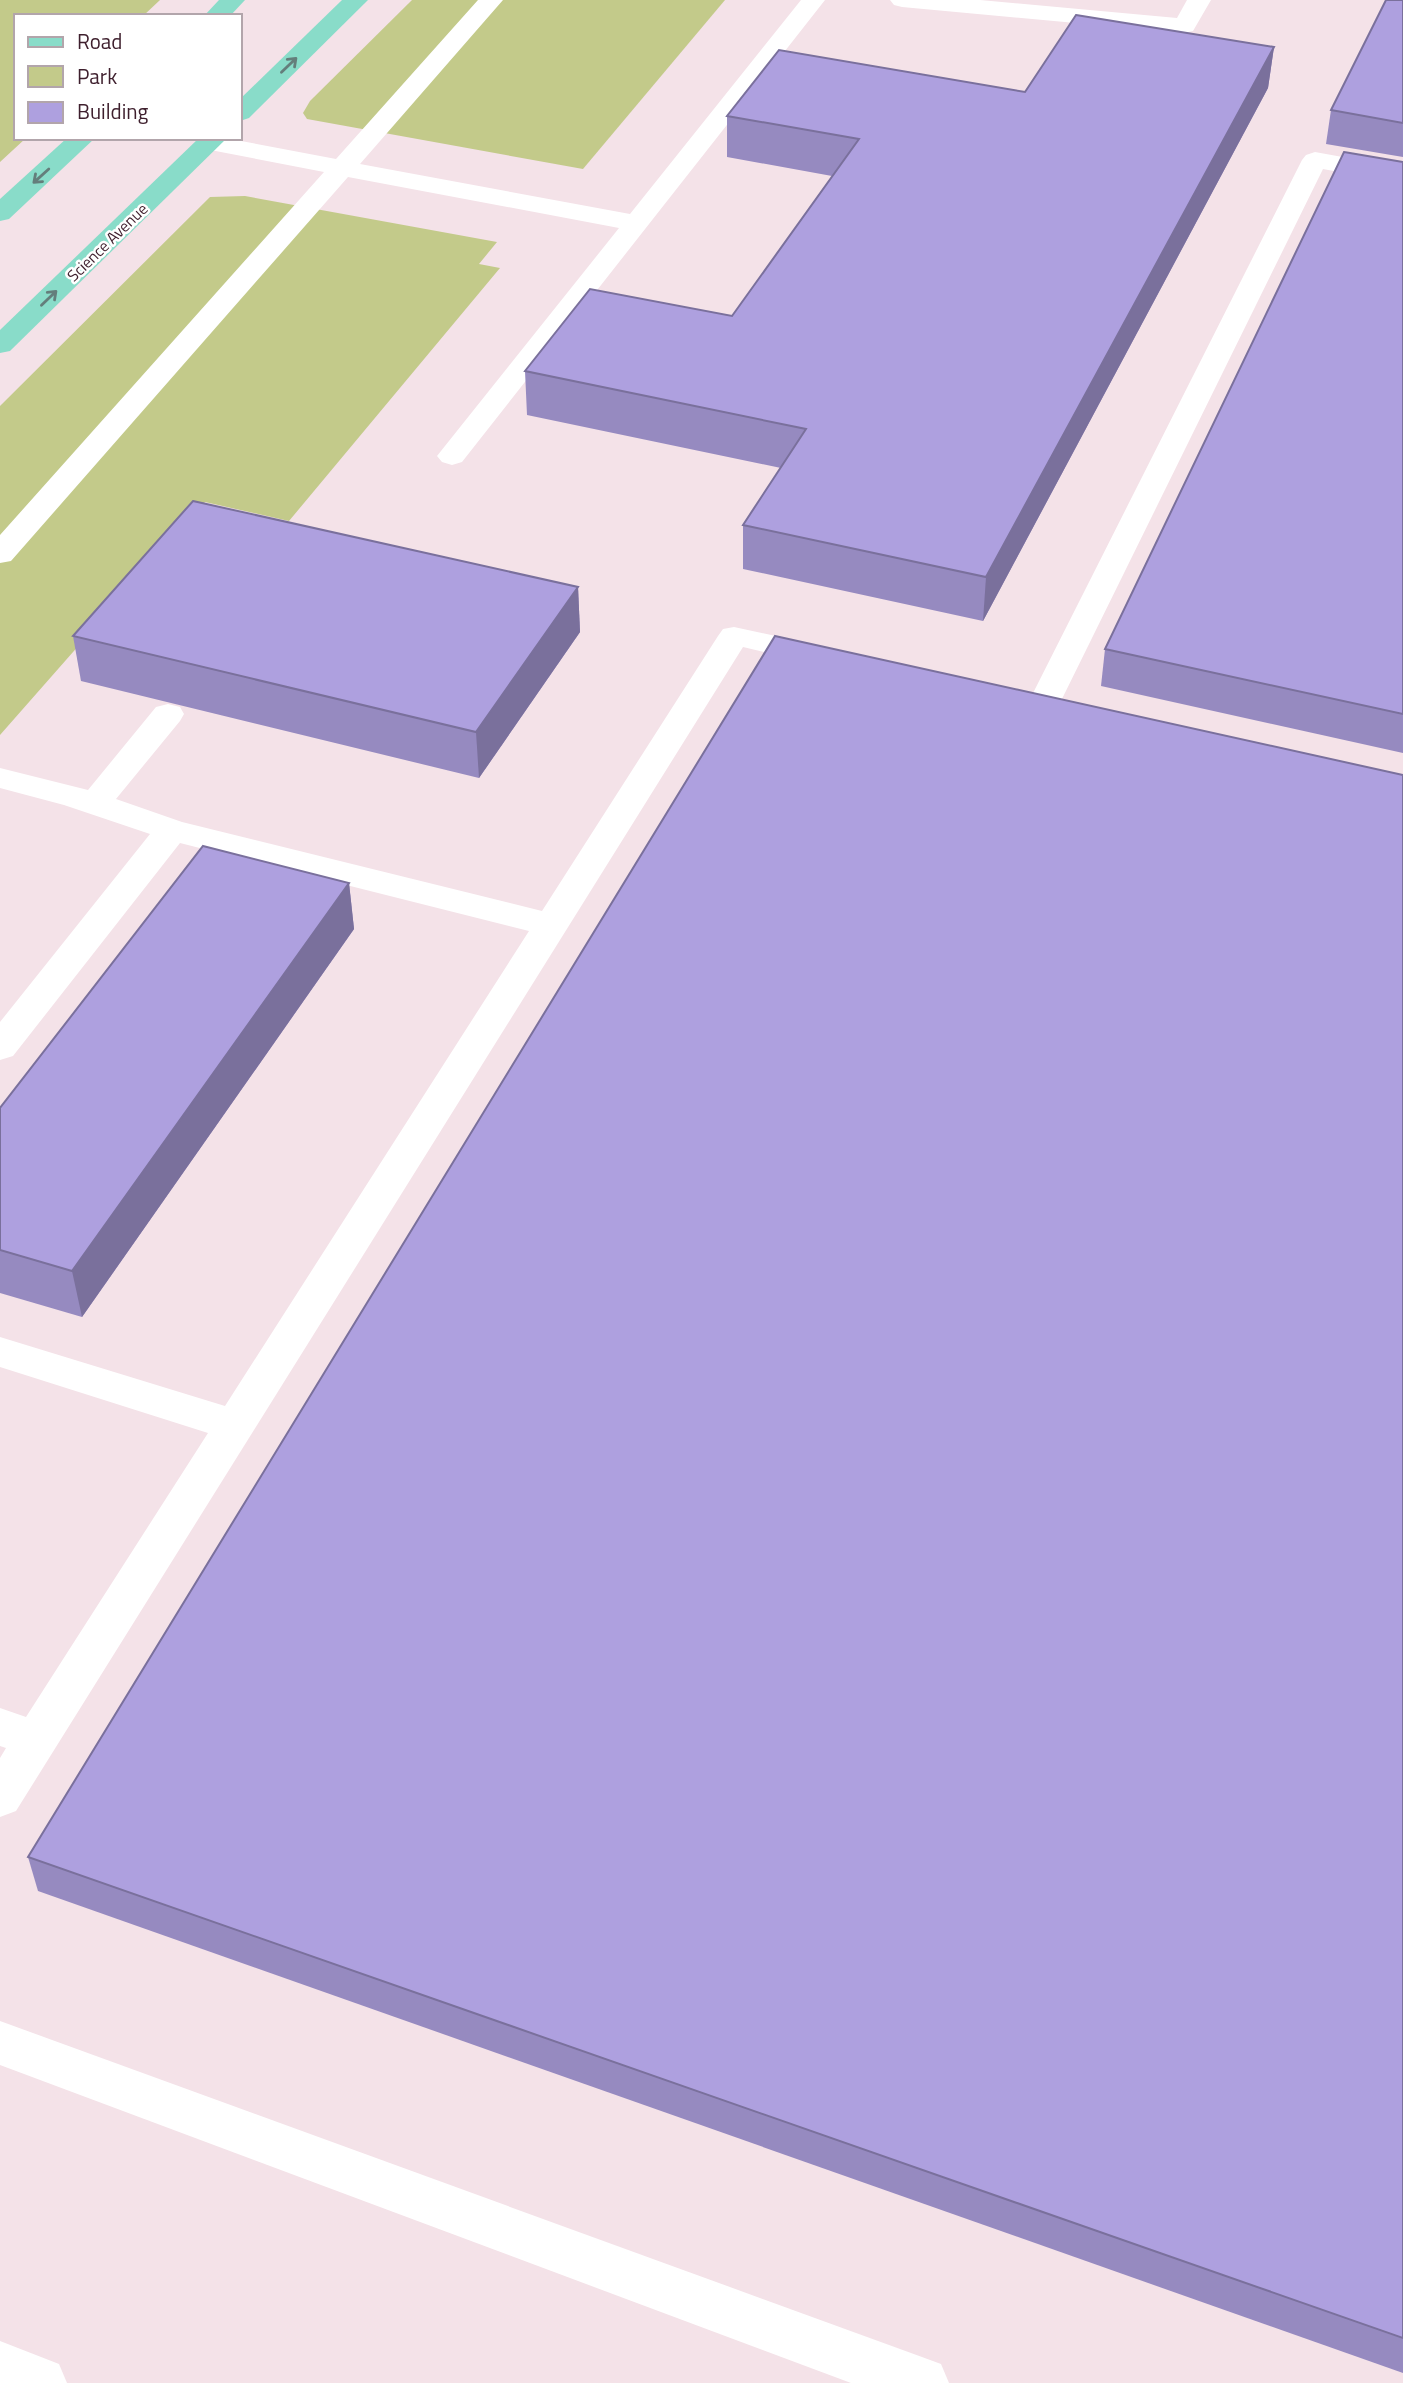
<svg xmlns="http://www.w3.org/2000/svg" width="1403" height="2383" font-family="'Titillium Web',sans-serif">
	<rect width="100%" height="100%" fill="#f4e2e8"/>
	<!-- green -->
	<g fill="#c3ca8a">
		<polygon points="0,0 160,0 143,16 16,16 16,138 26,138 0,162"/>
		<polygon points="412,0 725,0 583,169 307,119 303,113 310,101"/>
		<polygon points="245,196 497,242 479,264 500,268 289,521 205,502 0,735 0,406 210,197"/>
	</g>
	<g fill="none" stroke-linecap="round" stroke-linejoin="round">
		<!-- minor -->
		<g fill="#fff" fill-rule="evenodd">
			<polygon points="478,0 503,0 360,164 630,214 801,0 825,0 462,462 452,465 442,462 437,456 619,228 348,177 11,561 0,563 0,535 324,172 200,148 196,143 199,138 225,138 336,159"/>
			<polygon points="890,0 980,0 1177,18 1187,0 1211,0 1193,31 1184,33 902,7 894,5"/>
			<polygon points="1315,152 1403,168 1403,184 1323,169 1059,705 1054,712 1043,715 1032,712 1027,705 1302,160 1306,155"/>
			<polygon points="734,627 831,648 836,655 831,662 820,665 743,647 16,1811 0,1817 0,1758 6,1748 0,1746 0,1708 26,1717 208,1433 0,1367 0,1337 225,1406 529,931 180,843 13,1056 0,1060 0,1022 150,834 64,805 0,788 0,768 88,790 156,707 168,704 180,707 184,714 180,721 116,799 182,822 542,911 718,636 723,629"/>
			<polygon points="0,2021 922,2357 941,2364 949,2383 851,2383 0,2065"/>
			<polygon points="0,2341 59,2364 67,2383 0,2383"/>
		</g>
		<!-- major -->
		<g fill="#89dcc9" fill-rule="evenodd">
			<polygon points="219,0 245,0 230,16 204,16"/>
			<polygon points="342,0 368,0 249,118 240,121 240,99"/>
			<polygon points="67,138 95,138 9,219 0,221 0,199"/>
			<polygon points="199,138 227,138 10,351 0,353 0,330"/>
		</g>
	</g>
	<!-- wall -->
	<g fill="#968ac0">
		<polygon points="1403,0 1403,157 1326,144 1331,110"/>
		<polygon points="1274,47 1268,88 983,621 743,569 743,525 781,468 527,415 525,371 732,316 832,176 727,157 727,116 1025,92"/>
		<polygon points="1403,162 1403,753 1101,686 1105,649"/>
		<polygon points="578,587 580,632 479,778 81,681 73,636"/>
		<polygon points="1403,775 1403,2373 38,1891 28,1857"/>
		<polygon points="349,883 354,929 82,1317 0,1293 0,1108"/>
	</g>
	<!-- shaded-wall -->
	<g fill="#7a709c">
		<polygon points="1274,47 1268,88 983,621 986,577"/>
		<polygon points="578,587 580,632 479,778 476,732"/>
		<polygon points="349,883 354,929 82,1317 72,1271"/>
	</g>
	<!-- building -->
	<g fill="#aea0df" stroke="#7a709c" stroke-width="2">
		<polygon points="1386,0 1403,0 1403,123 1331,110"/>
		<polygon points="1076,15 1274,47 986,577 743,525 806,429 525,371 590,289 732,316 859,139 727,116 779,50 1025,92"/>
		<polygon points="1344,152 1403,162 1403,714 1105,649"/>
		<polygon points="193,501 578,587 476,732 73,636"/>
		<polygon points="775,636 1403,775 1403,2338 28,1857"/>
		<polygon points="203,846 349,883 72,1271 0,1250 0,1108"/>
	</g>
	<!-- one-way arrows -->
	<defs><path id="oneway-shaft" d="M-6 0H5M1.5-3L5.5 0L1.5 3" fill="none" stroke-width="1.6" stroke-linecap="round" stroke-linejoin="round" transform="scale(1.75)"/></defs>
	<g stroke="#647e7b">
		<use href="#oneway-shaft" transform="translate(289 65) rotate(-44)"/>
		<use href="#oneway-shaft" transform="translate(41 176) rotate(138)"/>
		<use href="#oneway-shaft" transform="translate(49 298) rotate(-44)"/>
	</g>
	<g text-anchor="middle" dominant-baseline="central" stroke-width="5" stroke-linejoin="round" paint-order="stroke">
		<!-- far-street labels -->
		<g font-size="16" fill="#3e1f2d" stroke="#fff">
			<text transform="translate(107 242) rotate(-44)">Science Avenue</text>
		</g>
	</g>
	<!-- legend -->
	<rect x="14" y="14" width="228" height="126" fill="#ffffff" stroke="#b2a5ab" stroke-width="2"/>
	<rect x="28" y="37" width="35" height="10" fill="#89dcc9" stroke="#b2a5ab" stroke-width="2"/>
	<text x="77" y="49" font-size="21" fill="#3e1f2d">Road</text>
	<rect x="28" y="66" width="35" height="21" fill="#c3ca8a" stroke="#b2a5ab" stroke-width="2"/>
	<text x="77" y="84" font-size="21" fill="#3e1f2d">Park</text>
	<rect x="28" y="102" width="35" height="21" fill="#aea0df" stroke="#b2a5ab" stroke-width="2"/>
	<text x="77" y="119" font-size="21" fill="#3e1f2d">Building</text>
</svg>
